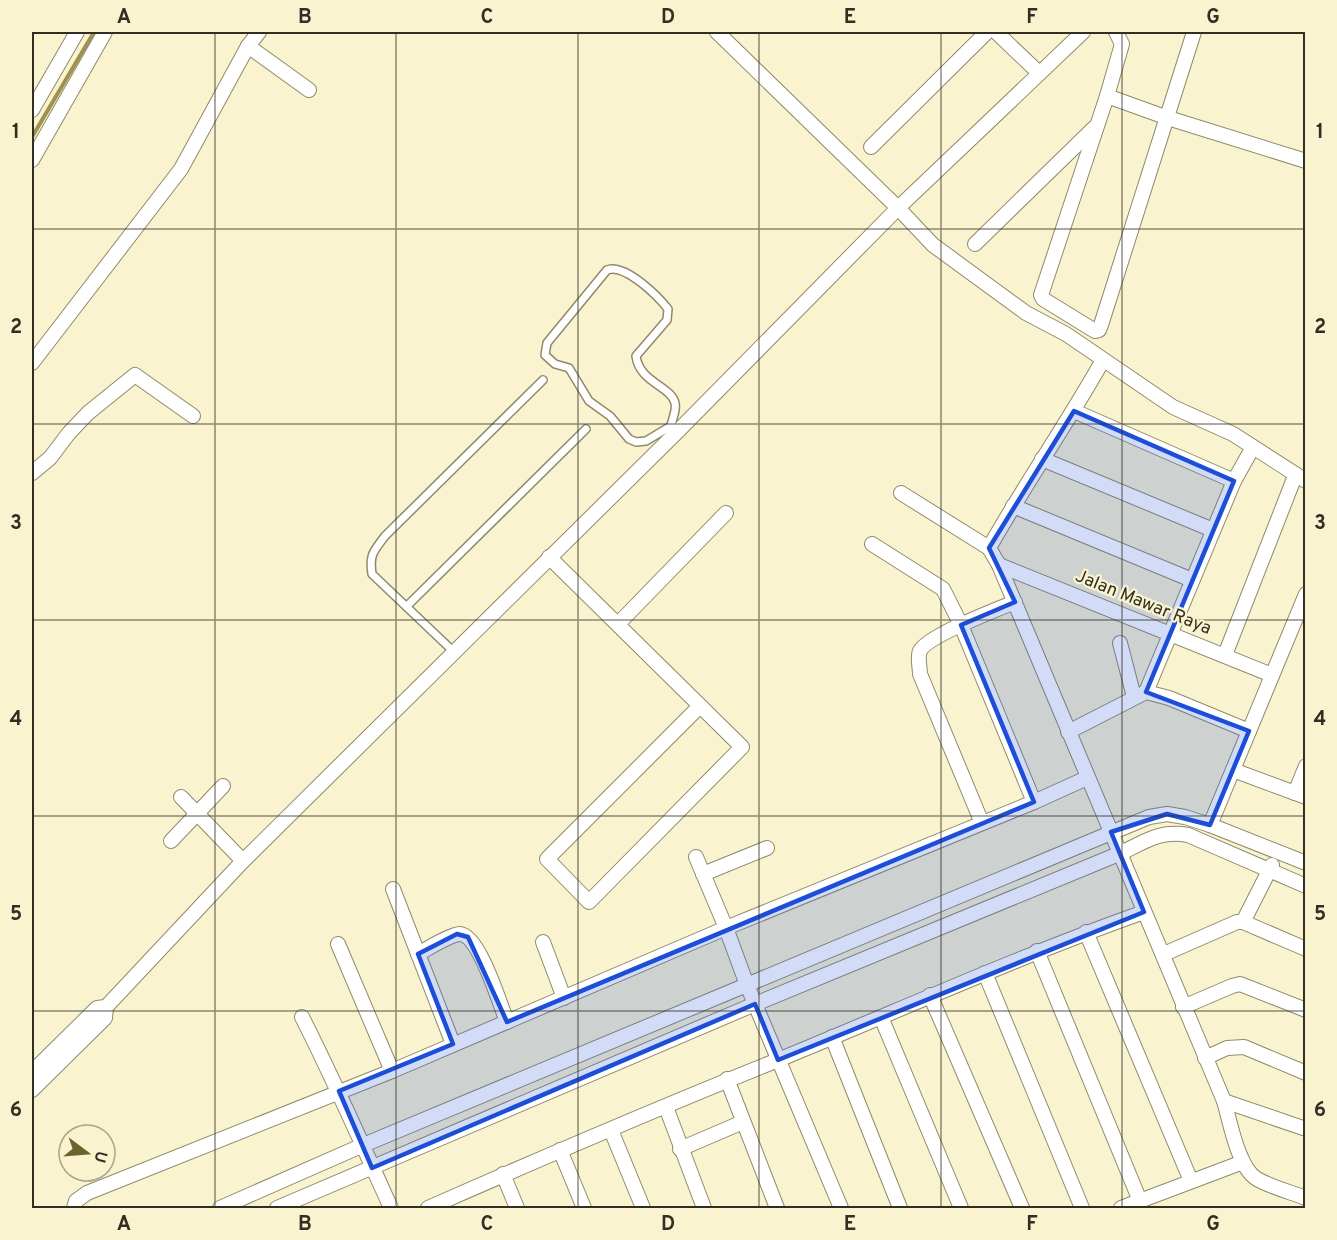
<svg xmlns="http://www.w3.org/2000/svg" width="1337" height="1240" font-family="Overpass,sans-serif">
	<rect width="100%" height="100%" fill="#f9f3d0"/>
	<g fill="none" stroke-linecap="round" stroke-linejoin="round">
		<!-- stream -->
		<polyline stroke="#9e924f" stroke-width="4" points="32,137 94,32"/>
		<!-- lane casing -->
		<g stroke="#908a6a" stroke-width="10">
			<g id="lane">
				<path d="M 611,269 C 629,268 657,295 668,309 L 667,320 L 636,356 C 639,382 671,386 675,403 C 677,410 672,419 671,426 L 646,441 L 636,442 L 629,439 L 610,416 L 589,401 L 569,368 L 555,364 L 545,355 L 547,343 L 607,270 Z"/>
				<polyline points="407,606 586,429"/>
				<path d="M 454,652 L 372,574 C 369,554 374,551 385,536 L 543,380"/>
			</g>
		</g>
		<!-- street casing -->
		<g stroke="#908a6a" stroke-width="16">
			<g id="street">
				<polyline points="717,32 898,208 933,245 1026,313 1066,334 1173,407 1233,434 1306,481"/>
				<polyline points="996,32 1039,73"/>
				<polyline points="1116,32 1122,44 1107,96 1168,118 1306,161"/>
				<polyline points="248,46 309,90"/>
				<polyline points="1107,96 1041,295 1043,299 1095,331 1099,330 1101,325 1194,32"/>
				<polyline points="32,110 77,32"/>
				<polyline points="871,147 987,32"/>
				<polyline points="32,160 105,32"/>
				<polyline points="975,244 1094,128"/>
				<polyline points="32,363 181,169 248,46 259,32"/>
				<polyline points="1074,411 1234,481 1146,692"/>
				<polyline points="1042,459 1213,530"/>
				<polyline points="32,473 50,458 69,433 88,413 135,375 193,416"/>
				<polyline points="1234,481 1253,447"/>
				<path d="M 901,493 L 989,548 L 999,565 L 1224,1101 C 1230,1121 1238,1168 1257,1179 C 1271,1187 1290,1192 1306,1198"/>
				<polyline points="1013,506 1192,580"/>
				<polyline points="872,544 943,589 961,625 1034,802"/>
				<path d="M 989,548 C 1025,484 1067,424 1103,360"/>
				<polyline points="549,557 742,747 589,902 547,859 700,706"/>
				<polyline points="999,565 1272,675"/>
				<polyline points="618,624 726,513"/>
				<polyline points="1120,643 1134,697"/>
				<polyline points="1225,655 1295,476"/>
				<polyline points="1068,732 1146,692 1169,698 1249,731"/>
				<polyline points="1233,770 1306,797"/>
				<polyline points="1295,793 1306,766"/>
				<polyline points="181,797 243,861"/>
				<path d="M 982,823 L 920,674 C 920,667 917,657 920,651 C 927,636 998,609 1015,602"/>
				<polyline points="1210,825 1306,594"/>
				<polyline points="171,841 223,786"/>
				<polyline points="696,857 726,928 747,985 841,1208"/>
				<polyline points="703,874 767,848"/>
				<polyline points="393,889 453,1044"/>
				<polyline points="1243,922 1272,865"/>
				<polyline points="1086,932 1191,1181"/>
				<polyline points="543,942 564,998"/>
				<polyline points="338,944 392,1071"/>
				<polyline points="1037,951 1140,1201"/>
				<path d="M 418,954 C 427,949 451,934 460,934 C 479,935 500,1004 507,1022"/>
				<polyline points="1164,954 1237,922 1243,922 1306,949"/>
				<polyline points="985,973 1082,1208"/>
				<polyline points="930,995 1022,1208"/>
				<polyline points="1183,1007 1232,986 1240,984 1306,1010"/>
				<path d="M 302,1017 C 334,1080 362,1144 391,1208"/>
				<polyline points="881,1017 961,1208"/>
				<polyline points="832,1037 900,1208"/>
				<polyline points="1205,1058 1227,1048 1244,1047 1306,1073"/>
				<polyline points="32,1072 97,1008 106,1007"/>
				<polyline points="727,1079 777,1208"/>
				<polyline points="32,1090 105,1018 106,1007 243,861 678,431 898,208 1083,32"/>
				<polyline points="1224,1101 1306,1129"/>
				<polyline points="666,1107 704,1208"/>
				<polyline points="611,1130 643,1208"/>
				<polyline points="680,1149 743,1122"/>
				<polyline points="560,1150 584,1208"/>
				<polyline points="503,1174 517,1208"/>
				<polyline points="74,1208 76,1201 87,1193 392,1071 726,928 1034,802 1087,778"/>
				<polyline points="220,1208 361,1146 1149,817 1167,814 1185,817 1210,825 1306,863"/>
				<path d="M 277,1208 L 755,1004 L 1121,853 C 1146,841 1160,830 1188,835 L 1306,886"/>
				<path d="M 428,1208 C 544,1157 661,1107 778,1060 C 900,1010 1020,956 1144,912"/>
				<polyline points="1121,1208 1243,1162"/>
			</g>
		</g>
		<!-- lane -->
		<use href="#lane" stroke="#fff" stroke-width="7"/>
		<!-- street -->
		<use href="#street" stroke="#fff" stroke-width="14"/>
	</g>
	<!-- marked area -->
	<path fill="#1d4ed8" fill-opacity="0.2" stroke="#1d4ed8" stroke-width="4.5" stroke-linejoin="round" d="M 1074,411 L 1234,481 L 1146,692 L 1249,731 L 1210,825 L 1167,814 L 1111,832 L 1144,912 L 778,1060 L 755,1004 L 372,1168 L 339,1091 L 453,1044 L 418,954 L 457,934 L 468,937 L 507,1022 L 1034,802 L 961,625 L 1015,602 L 989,548 Z"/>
	<!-- grid -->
	<path fill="none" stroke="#322f22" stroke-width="1.5" stroke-opacity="0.55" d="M 215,32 L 215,1208M 396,32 L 396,1208M 578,32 L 578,1208M 759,32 L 759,1208M 941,32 L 941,1208M 1122,32 L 1122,1208M 32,229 L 1306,229M 32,424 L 1306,424M 32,620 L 1306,620M 32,816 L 1306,816M 32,1011 L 1306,1011"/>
	<g text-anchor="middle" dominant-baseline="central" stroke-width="4.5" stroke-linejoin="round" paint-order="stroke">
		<!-- street labels -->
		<g font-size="18" fill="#322f22" stroke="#f9f3d0">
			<text transform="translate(1143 603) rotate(22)">Jalan Mawar Raya</text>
		</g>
	</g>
	<!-- border -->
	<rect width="1337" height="1240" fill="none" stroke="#f9f3d0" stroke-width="66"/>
	<!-- north arrow -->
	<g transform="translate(87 1153) rotate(106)"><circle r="28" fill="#f9f3d0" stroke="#a9a58a" stroke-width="1.5"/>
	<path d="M0-4.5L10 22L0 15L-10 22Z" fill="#6b622e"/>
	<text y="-9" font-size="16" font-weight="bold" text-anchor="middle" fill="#322f22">U</text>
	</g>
	<rect x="33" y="33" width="1271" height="1174" fill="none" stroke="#322f22" stroke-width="2"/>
	<g font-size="20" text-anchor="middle" font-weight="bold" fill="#322f22">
		<text x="124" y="23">A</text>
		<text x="305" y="23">B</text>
		<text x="487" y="23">C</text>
		<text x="668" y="23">D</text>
		<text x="850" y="23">E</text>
		<text x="1032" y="23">F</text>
		<text x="1213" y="23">G</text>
		<text x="16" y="138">1</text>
		<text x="1320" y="138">1</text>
		<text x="16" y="333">2</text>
		<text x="1320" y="333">2</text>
		<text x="16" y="529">3</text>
		<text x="1320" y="529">3</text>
		<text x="16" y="725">4</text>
		<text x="1320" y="725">4</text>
		<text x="16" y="920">5</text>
		<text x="1320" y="920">5</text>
		<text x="16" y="1116">6</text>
		<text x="1320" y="1116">6</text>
		<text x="124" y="1230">A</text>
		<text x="305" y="1230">B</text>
		<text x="487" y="1230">C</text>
		<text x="668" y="1230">D</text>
		<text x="850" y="1230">E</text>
		<text x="1032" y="1230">F</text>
		<text x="1213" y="1230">G</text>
	</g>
</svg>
